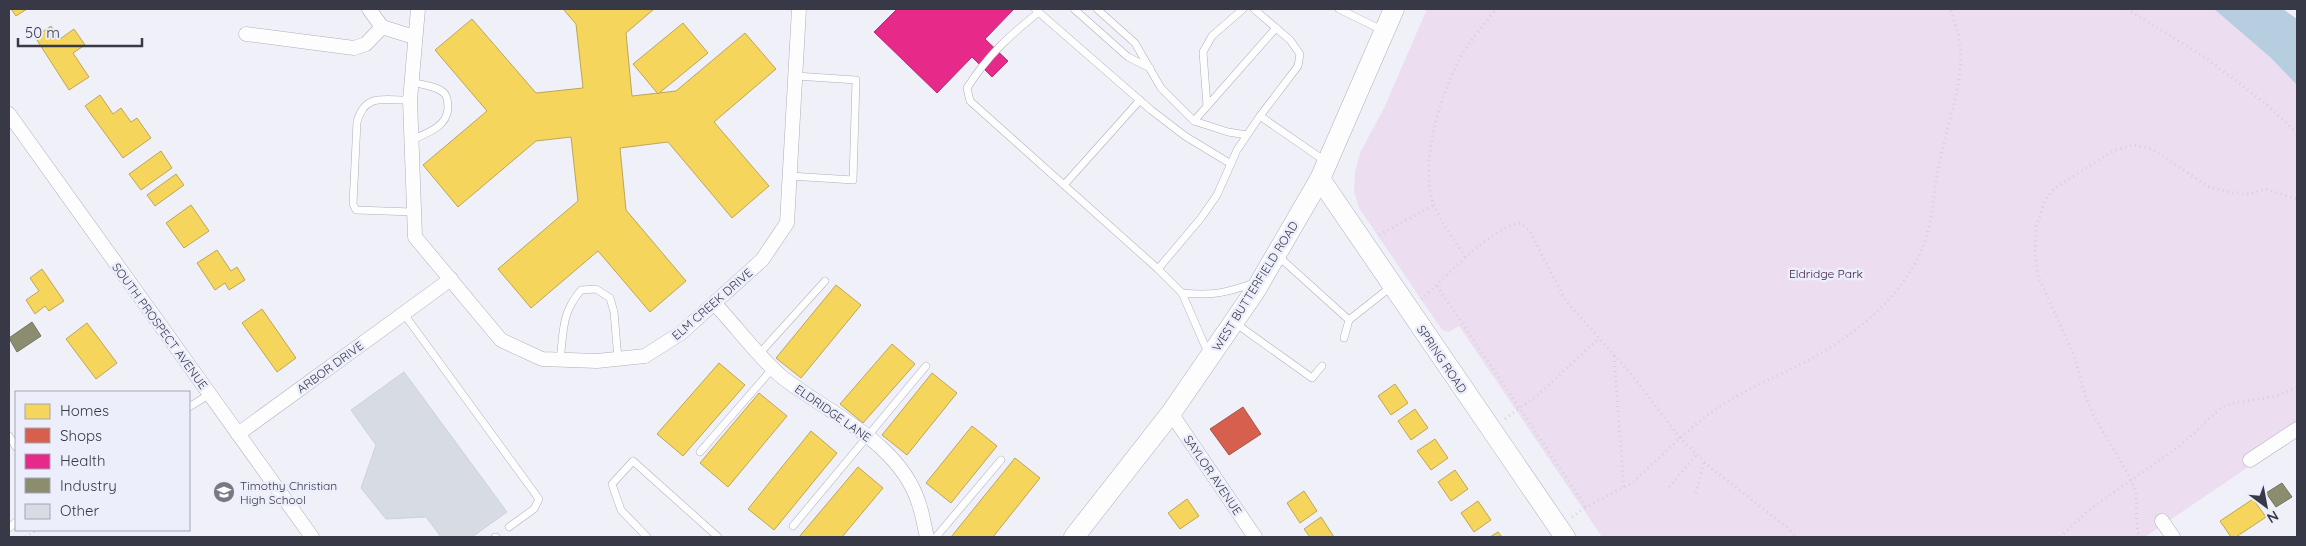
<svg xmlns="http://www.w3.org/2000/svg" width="2306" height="546" font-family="Quicksand,sans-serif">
	<rect width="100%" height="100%" fill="#f0f1f8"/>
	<!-- green -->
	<polygon fill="#ecdef0" points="1427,9 2214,9 2271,58 2297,85 2297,421 2245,456 2250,466 2145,537 1602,537 1459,326 1449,332 1442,330 1359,208 1354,191 1355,172 1360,153 1384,108"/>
	<!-- water -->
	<polygon fill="#b7cee0" points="2214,9 2283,9 2297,19 2297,85 2271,58"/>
	<!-- homes -->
	<g fill="#f6d55c" stroke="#bda656">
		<polygon points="11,9 27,9 16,16"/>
		<polygon points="563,9 654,9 626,33 632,96 676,91 745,33 776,69 714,122 769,186 732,218 668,142 620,148 626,210 686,281 650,312 598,251 531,308 498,269 578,201 571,137 536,141 458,207 423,165 487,111 435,50 472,19 536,93 583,88 576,24"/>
		<polygon points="683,23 708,53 658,94 633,64"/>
		<polygon points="51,26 60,39 74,29 85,45 73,53 89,77 69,90 35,37"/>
		<polygon points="100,95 113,114 121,108 131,122 137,118 151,138 123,158 85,106"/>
		<polygon points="161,151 172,168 141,190 129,174"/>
		<polygon points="176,174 184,185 155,206 147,195"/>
		<polygon points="191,205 209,231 184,248 166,223"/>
		<polygon points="217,250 231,271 237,267 245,280 229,290 225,283 215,290 197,263"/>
		<polygon points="42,269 64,301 49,311 45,306 35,314 26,300 39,291 30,278"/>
		<polygon points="836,285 861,305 801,378 776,358"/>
		<polygon points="262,309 296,358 277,372 242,323"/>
		<polygon points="87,323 117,363 96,379 66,339"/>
		<polygon points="892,344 915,364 863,423 840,404"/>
		<polygon points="719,363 745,385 683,456 657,434"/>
		<polygon points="932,373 957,393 907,455 882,435"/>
		<polygon points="1395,384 1408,403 1391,415 1378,396"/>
		<polygon points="759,393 787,416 728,487 700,463"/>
		<polygon points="1415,409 1428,428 1411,440 1398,421"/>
		<polygon points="972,426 997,446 951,503 926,483"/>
		<polygon points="811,431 837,453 774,530 748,509"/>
		<polygon points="1435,439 1448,458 1431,470 1417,451"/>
		<polygon points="1015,458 1040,478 993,537 951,537"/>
		<polygon points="858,467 883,488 842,537 799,537"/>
		<polygon points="1455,470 1468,489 1451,501 1438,482"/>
		<polygon points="1304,491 1317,511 1300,523 1287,503"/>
		<polygon points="1187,499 1199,516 1180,529 1168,513"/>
		<polygon points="2253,499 2266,517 2236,537 2231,537 2220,521"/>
		<polygon points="1478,501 1491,520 1474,532 1461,513"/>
		<polygon points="1321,517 1334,537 1310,537 1304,529"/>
		<polygon points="1498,532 1502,537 1490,537"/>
	</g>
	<!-- shops -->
	<polygon fill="#d6604d" stroke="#a6544b" points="1243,407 1261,434 1229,455 1210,429"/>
	<!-- health -->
	<polygon fill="#e7298a" stroke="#b22e76" points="897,9 1014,9 985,39 1008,61 992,77 972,57 937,93 874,32"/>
	<!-- industry -->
	<g fill="#8c8c6e" stroke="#727362">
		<polygon points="32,322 41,336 17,352 9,338"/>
		<polygon points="2282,483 2292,497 2276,507 2266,493"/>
	</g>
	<!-- building -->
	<polygon fill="#d7dbe4" stroke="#cdd1da" points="404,372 507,512 472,537 441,537 426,517 386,519 361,488 376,445 351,410"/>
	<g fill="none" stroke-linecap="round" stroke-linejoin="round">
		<!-- lane casing -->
		<g stroke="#aeafb9" stroke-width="8">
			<g id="lane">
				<polyline points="1035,9 1151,110 1185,136 1231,164"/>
				<polyline points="1074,9 1128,57 1150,68"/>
				<polyline points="1097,9 1135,43 1161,88 1194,121 1228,132 1247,135"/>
				<polyline points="1339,9 1384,31"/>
				<path d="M 1039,12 C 1009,36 988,55 967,88 L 970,101 L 1158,269 L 1182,293 L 1209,355"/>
				<path d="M 410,100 C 385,101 365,92 357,122 L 353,204 L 356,210 L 413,212"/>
				<polyline points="1207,106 1203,52 1212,36 1243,9"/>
				<polyline points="1260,116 1325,161"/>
				<polyline points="1194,121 1276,28"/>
				<path d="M 412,140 C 426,133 446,128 448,109 C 448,104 448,98 445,94 C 438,86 422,85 412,82"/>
				<polyline points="790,176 853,180 856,80 796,76"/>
				<polyline points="1064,185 1140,100"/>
				<polyline points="1277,255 1349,320 1392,286"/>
				<polyline points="1158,269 1201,218 1217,195 1237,150 1260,116 1298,66 1300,54 1290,40 1254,9"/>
				<path d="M 1182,293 C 1212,296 1226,293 1254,283"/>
				<polyline points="404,314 539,499 534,509 509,527"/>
				<polyline points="1235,323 1312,378 1322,366"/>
				<polyline points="1344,338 1349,320"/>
				<polyline points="760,353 825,281"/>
				<path d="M 560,360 C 564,330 561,314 581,290 L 596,289 L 610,298 L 614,312 L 618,359"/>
				<polyline points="189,407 210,394"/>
				<polyline points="9,436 16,447"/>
				<polyline points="700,452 773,368"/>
				<polyline points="793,526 926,366"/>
				<polyline points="9,528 16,522"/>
				<polyline points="495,537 496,537"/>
				<polyline points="647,537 621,510 612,484 633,461 718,537"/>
				<polyline points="936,537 1001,460"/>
			</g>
		</g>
		<!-- street casing -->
		<g stroke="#aeafb9" stroke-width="15">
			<g id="street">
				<polyline points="369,9 382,27 414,37"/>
				<polyline points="418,9 410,100 415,237 501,340 542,359 597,361 645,356 681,333 762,260 787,223 799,9"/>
				<polyline points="246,34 354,48 366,44 382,27"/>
				<polyline points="9,114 312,537"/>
				<path d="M 715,304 C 735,325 760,359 782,377 C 829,414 900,442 919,504 C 923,515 924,526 927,537"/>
				<polyline points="1171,413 1255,537"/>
				<polyline points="238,434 451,279"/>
				<polyline points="2250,460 2297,429"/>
				<polyline points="2162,521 2173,537"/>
			</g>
		</g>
		<!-- secondary casing -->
		<g stroke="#aeafb9" stroke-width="21">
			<g id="secondary">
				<polyline points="1320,179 1565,537"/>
				<polyline points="1074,537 1171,413 1255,291 1320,179 1394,9"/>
			</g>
		</g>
		<!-- path -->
		<g stroke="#d1d2d6" stroke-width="3" stroke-dasharray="1 4" stroke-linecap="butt">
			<polyline points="2127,9 2206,58 2265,103 2297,133"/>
			<polyline points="1379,235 1434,205"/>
			<path d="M 1465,257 C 1455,240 1441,223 1434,205 C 1417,163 1444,81 1468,45 C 1477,33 1487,21 1496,9"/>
			<path d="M 1437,286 L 1586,507 L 1632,483 C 1663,455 1692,423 1727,402 C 1747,389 1769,380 1791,369 C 1844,343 1898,305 1922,249 C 1934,221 1933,189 1940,160 C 1948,119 1966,80 1959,38 C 1957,28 1953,18 1950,9"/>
			<path d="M 1421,299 C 1446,278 1489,228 1520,223 L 1529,230 L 1566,301 L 1631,374 L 1681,439 L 1711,468 L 1788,528 L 1796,537"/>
			<polyline points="1614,356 1624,488"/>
			<polyline points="1505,419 1539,394 1599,338"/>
			<polyline points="1669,487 1697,454"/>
			<polyline points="1696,493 1704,462"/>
			<polyline points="1572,517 1586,507"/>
			<polyline points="25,537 37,530"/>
			<polyline points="2060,537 2089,510 2181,445 2222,407 2234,403 2277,396 2297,387"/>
			<polyline points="2142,537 2137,532 2136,492 2128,474 2095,418 2086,398 2075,358 2038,276 2035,255 2036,227 2045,200 2054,189 2103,157 2116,150 2133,145 2152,149 2209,187 2232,193 2250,194 2265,189 2297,199"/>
		</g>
		<!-- lane -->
		<use href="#lane" stroke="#fdfdfe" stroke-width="7"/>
		<!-- street -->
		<use href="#street" stroke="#fdfdfe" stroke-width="14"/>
		<!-- secondary -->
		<use href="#secondary" stroke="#fdfdfe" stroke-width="20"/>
	</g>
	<!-- icons -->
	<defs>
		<g id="school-disc" transform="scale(1.125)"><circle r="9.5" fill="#787985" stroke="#eceefc"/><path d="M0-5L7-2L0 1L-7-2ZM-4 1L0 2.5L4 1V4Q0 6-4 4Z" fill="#fff"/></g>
	</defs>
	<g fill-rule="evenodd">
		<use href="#school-disc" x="224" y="492"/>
	</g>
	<g text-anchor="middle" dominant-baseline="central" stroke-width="5" stroke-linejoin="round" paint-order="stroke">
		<!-- park labels -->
		<g font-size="12" fill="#3b1a3f" stroke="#eceefc">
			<text x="1826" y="273">Eldridge Park</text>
		</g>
		<!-- street labels -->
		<g font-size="12" fill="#373947" stroke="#eceefc">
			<text transform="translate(1255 286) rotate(-58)">WEST BUTTERFIELD ROAD</text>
			<text transform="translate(712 304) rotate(-41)">ELM CREEK DRIVE</text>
			<text transform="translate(160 326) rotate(54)">SOUTH PROSPECT AVENUE</text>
			<text transform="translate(1442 359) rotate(56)">SPRING ROAD</text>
			<text transform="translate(330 367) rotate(-36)">ARBOR DRIVE</text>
			<text transform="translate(833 413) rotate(35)">ELDRIDGE LANE</text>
			<text transform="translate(1213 475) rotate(56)">SAYLOR AVENUE</text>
		</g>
		<!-- poi labels -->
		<g font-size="12" fill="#373947" stroke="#eceefc" text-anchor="start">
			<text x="240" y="485">Timothy Christian<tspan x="240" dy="14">High School</tspan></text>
		</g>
	</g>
	<!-- border -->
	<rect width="2306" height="546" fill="none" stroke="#373947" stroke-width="20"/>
	<!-- legend -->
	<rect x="15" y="391" width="175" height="140" fill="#eceefc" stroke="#a4a6b4"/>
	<rect x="25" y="404" width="25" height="15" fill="#f6d55c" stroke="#a4a6b4"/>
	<text x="60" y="416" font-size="15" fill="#373947">Homes</text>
	<rect x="25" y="428" width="25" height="15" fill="#d6604d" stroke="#a4a6b4"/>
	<text x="60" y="441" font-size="15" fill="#373947">Shops</text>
	<rect x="25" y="454" width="25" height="15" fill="#e7298a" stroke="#a4a6b4"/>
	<text x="60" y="466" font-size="15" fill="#373947">Health</text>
	<rect x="25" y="478" width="25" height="15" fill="#8c8c6e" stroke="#a4a6b4"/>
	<text x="60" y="491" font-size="15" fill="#373947">Industry</text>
	<rect x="25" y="504" width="25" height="15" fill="#d7dbe4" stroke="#a4a6b4"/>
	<text x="60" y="516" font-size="15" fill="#373947">Other</text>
	<!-- north arrow -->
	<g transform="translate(2266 506) rotate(148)" stroke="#eceefc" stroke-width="4" paint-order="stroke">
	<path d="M0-4L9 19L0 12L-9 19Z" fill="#373947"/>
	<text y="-8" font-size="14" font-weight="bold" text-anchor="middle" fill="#373947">N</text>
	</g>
	<!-- scale -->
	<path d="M18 38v8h124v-8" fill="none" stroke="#373947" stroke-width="2.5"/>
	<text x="25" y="38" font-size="15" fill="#373947" stroke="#eceefc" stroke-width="4" paint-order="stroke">50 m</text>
</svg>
